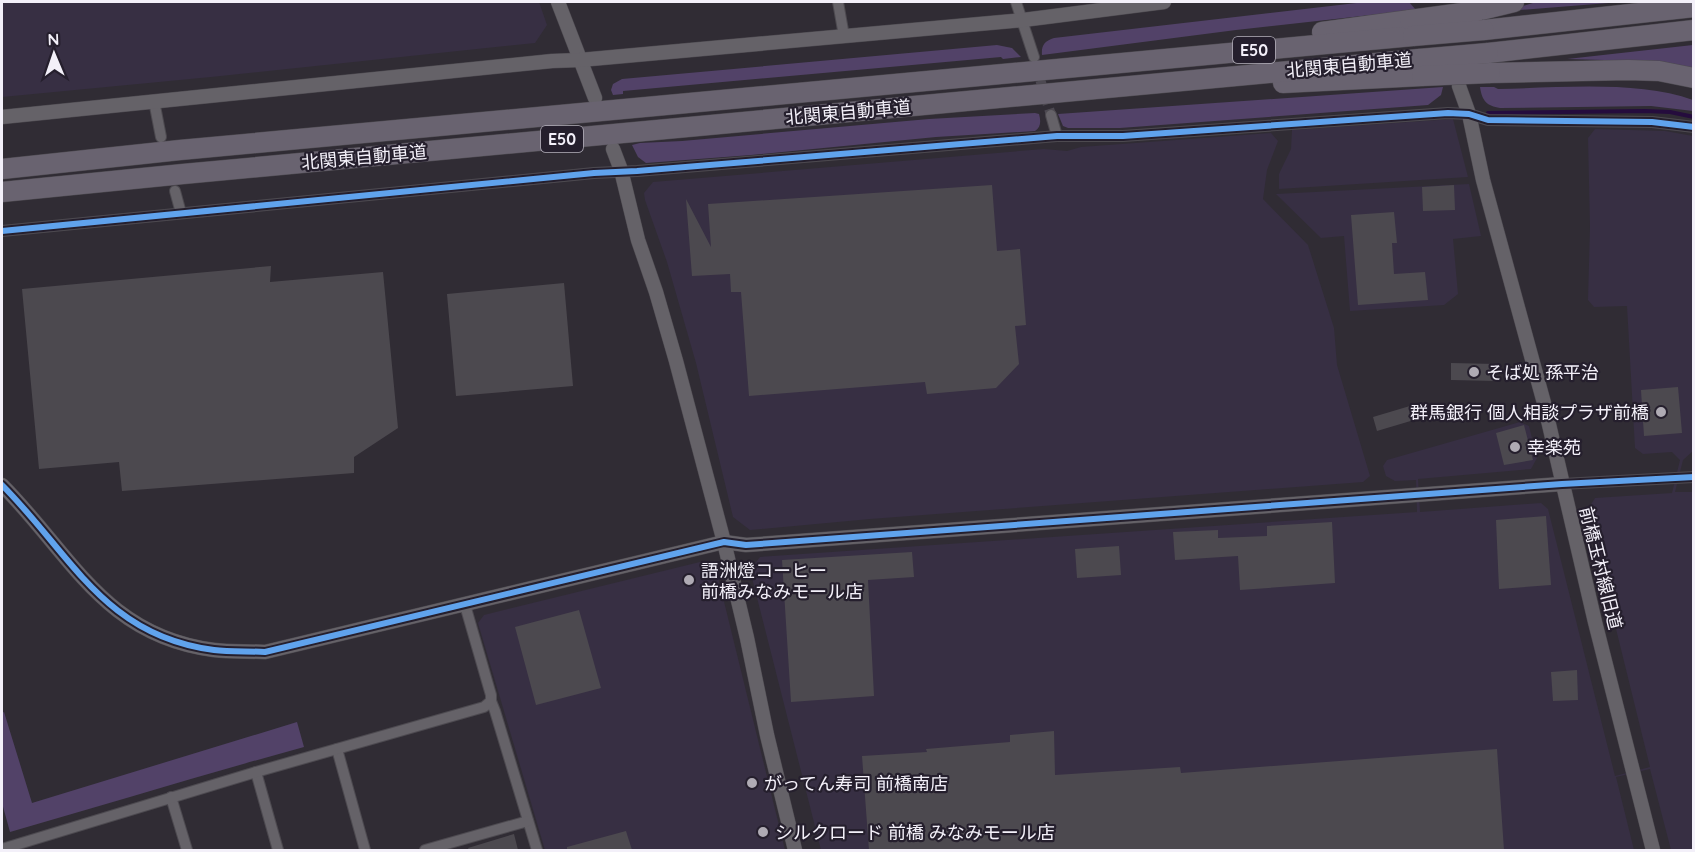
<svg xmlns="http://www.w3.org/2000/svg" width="1695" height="852" font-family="Quicksand,'Noto Sans JP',sans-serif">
	<rect width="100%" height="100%" fill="#302c34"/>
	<!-- built -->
	<g fill="#372f43">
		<polygon points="2,2 539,2 547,25 535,43 211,77 2,97"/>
		<polygon points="1453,119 1468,177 1279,189 1279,174 1291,149 1292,130"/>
		<polygon points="1595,129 1665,131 1693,136 1693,451 1683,460 1675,492 1693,492 1693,850 1671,850 1650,769 1616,777 1634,850 821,850 750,570 760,557 1417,512 1416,480 1395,481 1386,476 1383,466 1387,460 1520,422 1529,426 1537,458 1531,469 1418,479 1420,512 1541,503 1548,509 1615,776 1650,767 1587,511 1595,498 1672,493 1680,460 1672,452 1643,454 1635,448 1627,306 1594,307 1588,300 1590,227 1588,138"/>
		<polygon points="1271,133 1278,141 1267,170 1263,199 1308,245 1334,328 1337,365 1370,476 1363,482 870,519 750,530 733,517 696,363 667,262 645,200 644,193 653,182 1044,149 1067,151 1081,147"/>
		<polygon points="1469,184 1481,236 1453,239 1458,294 1444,305 1350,311 1344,236 1321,238 1276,194"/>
		<polygon points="704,561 716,569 785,850 545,850 478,623 484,615"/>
	</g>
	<!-- green -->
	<g fill="#524268">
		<path d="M 1365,2 L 1409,2 L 1416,10 L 1236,30 L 1042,55 C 1041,45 1045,41 1054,38 Z"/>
		<polygon points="1536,2 1621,2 1507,11"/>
		<polygon points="997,45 1012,48 1021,57 1003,59 1001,57 623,91 623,94 613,95 611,90 613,84 622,79"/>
		<polygon points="1693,45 1693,69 1641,61 1567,59"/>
		<polygon points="1443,87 1441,95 1428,105 1120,128 1068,128 1063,126 1058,114"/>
		<path d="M 1480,87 L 1494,87 L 1498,89 C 1557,88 1638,80 1693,100 L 1693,111 L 1651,106 L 1500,108 C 1487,106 1482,101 1480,87 Z"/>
		<path d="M 1035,113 L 1039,114 C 1041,121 1041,127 1035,131 L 936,137 L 751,155 L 646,163 L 638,157 L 632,145 L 640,143 L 682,141 L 929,119 Z"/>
		<path d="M 4,712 L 32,803 L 297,722 L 304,747 C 205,774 108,804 10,832 L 2,803 L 2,713 Z"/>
	</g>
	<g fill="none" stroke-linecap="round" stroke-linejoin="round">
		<!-- stream -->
		<polyline stroke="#250c3d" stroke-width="4" points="1488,113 1645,111 1670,112 1694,117"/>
	</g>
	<!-- building -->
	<g fill="#4c494f">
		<polygon points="992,185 997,251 1020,249 1026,325 1015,326 1019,364 996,388 927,394 925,382 749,396 741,292 731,292 730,274 692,276 686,199 711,247 708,204"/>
		<polygon points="1454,185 1455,210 1423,211 1422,187"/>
		<polygon points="1394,212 1397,243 1392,243 1394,274 1425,272 1428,300 1358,305 1351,215"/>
		<polygon points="271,266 270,282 383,272 398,428 354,457 354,473 122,491 119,462 39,469 22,289"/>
		<polygon points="564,283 573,386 456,396 447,294"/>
		<polygon points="1451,363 1496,364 1496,381 1451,380"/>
		<polygon points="1678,387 1682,433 1644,436 1641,390"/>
		<polygon points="1420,403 1424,417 1377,431 1373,417"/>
		<polygon points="1524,425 1533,460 1504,465 1496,433"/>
		<polygon points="1546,516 1551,585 1499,589 1496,520"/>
		<polygon points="1332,522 1335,583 1240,590 1238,556 1175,560 1173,532 1218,530 1218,538 1267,536 1267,526"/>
		<polygon points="1119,546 1121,575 1077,578 1075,549"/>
		<polygon points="912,552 914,577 868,580 874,696 791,702 782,560"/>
		<polygon points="579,610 601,688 536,705 515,627"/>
		<polygon points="1577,670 1578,700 1553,701 1551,672"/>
		<polygon points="1054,731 1055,775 1180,767 1181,773 1497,749 1504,850 869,850 862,756 927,752 926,749 1010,742 1010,735"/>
		<polygon points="626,831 632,850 567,850 567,847"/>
		<polygon points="514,834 518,850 469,850 468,848"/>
	</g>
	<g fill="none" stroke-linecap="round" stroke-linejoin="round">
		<!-- minor-tunnel -->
		<polyline stroke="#4d4952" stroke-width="10" stroke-dasharray="10 5" stroke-linecap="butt" points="1036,66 1051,115"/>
		<!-- minor casing -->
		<g stroke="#4d4a50" stroke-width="12">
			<g id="minor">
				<polyline points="838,2 844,36"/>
				<polyline points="1016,2 1034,57"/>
				<polyline points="154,101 161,137"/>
				<polyline points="1051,115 1057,136"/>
				<polyline points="175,191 181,213"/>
				<polyline points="2,231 594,173 637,171 1057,136 1123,136 1448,113 1469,114 1488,120 1652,122 1694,127"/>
				<polyline points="1562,484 1694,477"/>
				<polyline points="491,701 495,711 537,850"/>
				<polyline points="337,749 365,850"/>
				<polyline points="256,772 278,850"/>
				<polyline points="171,797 187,850"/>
				<polyline points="2,849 256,772 484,707 491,701 491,695 465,605"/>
				<polyline points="425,850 528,821"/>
			</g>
		</g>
		<!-- tertiary casing -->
		<g stroke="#4d4a50" stroke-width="15">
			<g id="tertiary">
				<polyline points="558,2 595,98"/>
				<polyline points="1459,86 1469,114 1483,180 1544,403 1595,622 1653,850"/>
				<polyline points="2,117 552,61 580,60 1023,20 1164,2"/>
				<polyline points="613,149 621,170 638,240 656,292 676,361 724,542 747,638 767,735 795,850"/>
				<path d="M 2,485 C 71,554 104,636 214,650 C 230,652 248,651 265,652 L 724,542 L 746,545 L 1562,484"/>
			</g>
		</g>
		<!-- motorway casing -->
		<g stroke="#4d4a50" stroke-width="21">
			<g id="motorway">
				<polyline points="1477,11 1514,2"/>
				<polyline points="1484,30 1694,7"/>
				<polyline points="1322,32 1410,20"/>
				<polyline points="1488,53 1694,30"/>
				<polyline points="1490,73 1628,70 1659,71 1694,78"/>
				<polyline points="1283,83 1422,76"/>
				<polyline points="2,169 180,150 1413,36"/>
				<polyline points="2,192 183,174 1419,59"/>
			</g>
		</g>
		<!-- minor -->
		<use href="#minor" stroke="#656268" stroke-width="10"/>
		<!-- tertiary -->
		<use href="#tertiary" stroke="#656268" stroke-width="14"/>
		<!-- motorway -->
		<use href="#motorway" stroke="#696370" stroke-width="20"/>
		<!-- motorway-bridge casing -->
		<g stroke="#4d4a50" stroke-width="21" stroke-linecap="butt">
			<g id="motorway-bridge">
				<polyline points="1410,20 1477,11"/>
				<polyline points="1413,36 1484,30"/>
				<polyline points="1419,59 1488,53"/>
				<polyline points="1422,76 1490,73"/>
			</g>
		</g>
		<!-- motorway-bridge -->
		<use href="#motorway-bridge" stroke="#696370" stroke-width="20"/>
		<!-- cycleway casing -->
		<g stroke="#251f2d" stroke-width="10">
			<g id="cycleway">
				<polyline points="2,231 594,173 637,171 1057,136 1123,136 1448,113 1469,114 1488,120 1652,122 1694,127"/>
				<path d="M 2,485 C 71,554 104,636 214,650 C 230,652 248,651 265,652 L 724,542 L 746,545 L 1562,484 L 1694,477"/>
			</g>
		</g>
		<!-- cycleway -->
		<use href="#cycleway" stroke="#60a3ed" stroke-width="6"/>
	</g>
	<!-- markers -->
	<g fill="#afabb4" stroke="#251f2d" stroke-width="2">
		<circle cx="1474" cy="372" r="6"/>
		<circle cx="1661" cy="412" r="6"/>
		<circle cx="1515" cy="447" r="6"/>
		<circle cx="689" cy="580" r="6"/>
		<circle cx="752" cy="783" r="6"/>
		<circle cx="763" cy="832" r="6"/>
	</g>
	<g text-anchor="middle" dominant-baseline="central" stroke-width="4.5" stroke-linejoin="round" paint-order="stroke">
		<!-- shield labels -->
		<g fill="#251f2d" stroke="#b5b1bc" stroke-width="1.5">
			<rect x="1233" y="37" width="42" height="26" rx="4.5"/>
			<rect x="541" y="126" width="42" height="26" rx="4.5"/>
		</g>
		<g font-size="16" font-weight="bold" fill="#f3f0f9">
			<text x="1254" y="50">E50</text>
			<text x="562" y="139">E50</text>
		</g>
		<!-- street labels -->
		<g font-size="18" fill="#f3f0f9" stroke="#251f2d">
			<text transform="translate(1349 65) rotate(-5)">北関東自動車道</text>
			<text transform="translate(848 112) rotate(-5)">北関東自動車道</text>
			<text transform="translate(364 157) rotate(-5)">北関東自動車道</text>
			<text transform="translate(1601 568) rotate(76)">前橋玉村線旧道</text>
		</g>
		<!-- poi labels -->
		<g font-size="18" fill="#f3f0f9" stroke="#251f2d" text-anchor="start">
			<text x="1486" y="372">そば処 孫平治</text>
			<text x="1649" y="412" text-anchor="end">群馬銀行 個人相談プラザ前橋</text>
			<text x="1527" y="447">幸楽苑</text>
			<text x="701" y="570">語洲燈コーヒー<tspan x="701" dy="21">前橋みなみモール店</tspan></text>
			<text x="764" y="783">がってん寿司 前橋南店</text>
			<text x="775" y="832">シルクロード 前橋 みなみモール店</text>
		</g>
	</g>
	<!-- border -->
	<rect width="1695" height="852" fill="none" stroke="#f3f0f9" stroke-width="6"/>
	<!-- north arrow -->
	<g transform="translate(54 54) rotate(358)" stroke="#251f2d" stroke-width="4.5" paint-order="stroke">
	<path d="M0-4.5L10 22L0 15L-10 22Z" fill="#f3f0f9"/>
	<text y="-9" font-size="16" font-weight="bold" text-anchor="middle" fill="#f3f0f9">N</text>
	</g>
</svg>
